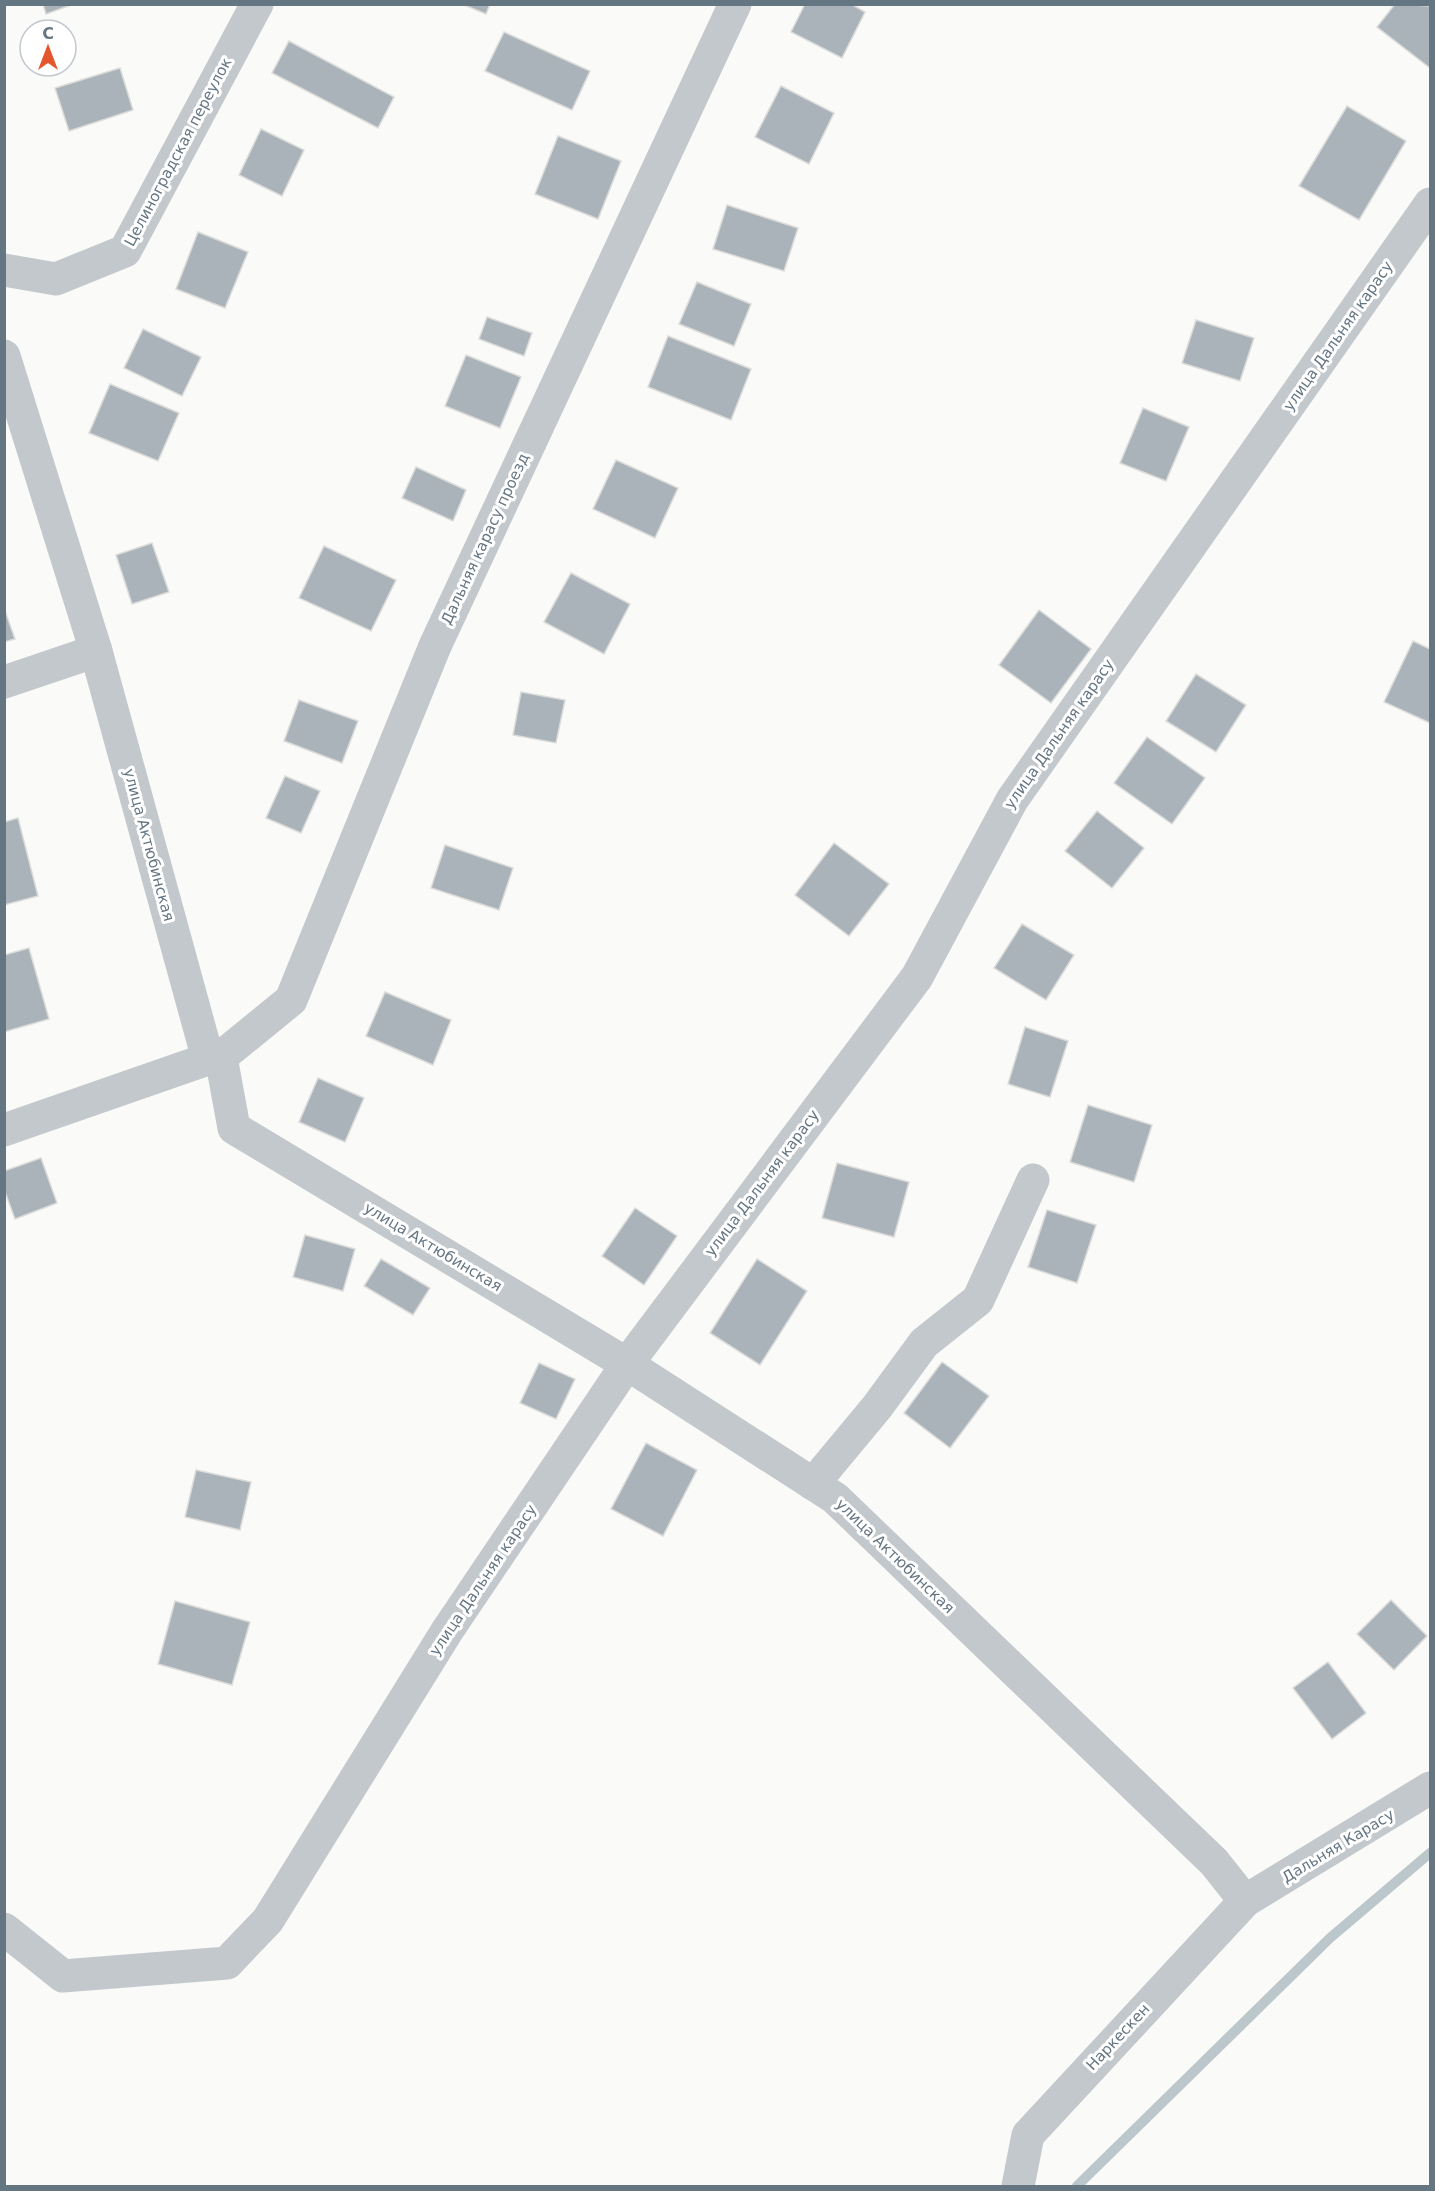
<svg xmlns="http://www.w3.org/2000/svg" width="1435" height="2191" font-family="'DejaVu Sans',sans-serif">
	<rect width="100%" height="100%" fill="#fafaf8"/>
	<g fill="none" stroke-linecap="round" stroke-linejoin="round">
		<!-- stream -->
		<polyline stroke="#bbc7cb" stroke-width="10" points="1077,2186 1330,1938 1430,1853"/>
	</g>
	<!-- building -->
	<g fill="#aab3b9" stroke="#dcdcda" stroke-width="1.5">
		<polygon points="43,4 74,4 46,14"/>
		<polygon points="462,4 490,4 486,14"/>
		<polygon points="805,4 851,4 865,12 842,58 791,32"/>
		<polygon points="1395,4 1430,6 1430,68 1377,27"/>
		<polygon points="504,32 590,71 572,110 485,71"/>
		<polygon points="289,41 394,97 378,128 272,73"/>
		<polygon points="120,68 133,110 69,131 55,88"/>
		<polygon points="781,86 834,113 809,164 755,137"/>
		<polygon points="1347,106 1406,141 1359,220 1299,186"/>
		<polygon points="261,129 304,150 282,196 239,175"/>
		<polygon points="558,136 621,161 598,219 535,194"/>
		<polygon points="727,205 798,228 784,271 713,249"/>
		<polygon points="198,232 248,252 225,308 176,289"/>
		<polygon points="697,282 751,304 734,346 679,324"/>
		<polygon points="487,317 532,333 524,356 479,339"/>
		<polygon points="1196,320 1254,338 1240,381 1182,363"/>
		<polygon points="143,329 201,357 182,396 124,368"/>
		<polygon points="668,336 751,369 731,420 648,387"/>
		<polygon points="466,355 521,377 500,428 445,406"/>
		<polygon points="110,384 179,413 158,461 89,433"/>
		<polygon points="1143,408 1189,427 1166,481 1120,463"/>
		<polygon points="616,460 678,488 655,538 593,509"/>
		<polygon points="416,467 466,490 453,521 402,498"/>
		<polygon points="152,543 169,592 132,604 116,555"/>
		<polygon points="324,546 396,580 371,631 299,598"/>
		<polygon points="571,573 630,604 604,654 544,622"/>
		<polygon points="4,608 15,639 4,642"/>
		<polygon points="1039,610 1091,649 1051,703 999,665"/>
		<polygon points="1413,641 1430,649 1430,723 1384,702"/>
		<polygon points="1196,674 1246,705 1216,752 1166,721"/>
		<polygon points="521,692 565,700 556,743 513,735"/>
		<polygon points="299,700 358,721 342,763 284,741"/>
		<polygon points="1147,737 1205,778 1172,824 1114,783"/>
		<polygon points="285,776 320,791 301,833 266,818"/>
		<polygon points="1097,811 1144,848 1112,888 1065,851"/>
		<polygon points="18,818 38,896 4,905 4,822"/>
		<polygon points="834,843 889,884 849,936 795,895"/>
		<polygon points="445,845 513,868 499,910 431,888"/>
		<polygon points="1022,924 1074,955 1046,1000 994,968"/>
		<polygon points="29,948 49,1019 4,1032 4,955"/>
		<polygon points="385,992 451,1020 433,1065 366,1036"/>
		<polygon points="1025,1027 1068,1041 1050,1097 1008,1084"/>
		<polygon points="318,1078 364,1098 345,1142 299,1122"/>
		<polygon points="1088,1105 1152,1125 1134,1182 1070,1162"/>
		<polygon points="41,1158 57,1203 15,1219 4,1189 4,1171"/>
		<polygon points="837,1163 909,1182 894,1237 822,1218"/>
		<polygon points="635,1208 677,1236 644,1285 602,1256"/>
		<polygon points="1047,1210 1096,1225 1077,1283 1028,1267"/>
		<polygon points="305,1235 355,1249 343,1291 293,1277"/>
		<polygon points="381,1259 430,1288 413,1315 364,1286"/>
		<polygon points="757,1259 807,1291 760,1365 710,1333"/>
		<polygon points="942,1362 989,1396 950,1448 904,1413"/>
		<polygon points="539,1363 575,1379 556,1419 520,1403"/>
		<polygon points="646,1443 697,1470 663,1536 611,1509"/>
		<polygon points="196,1470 251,1482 240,1530 185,1517"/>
		<polygon points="1391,1600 1427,1636 1394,1670 1357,1634"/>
		<polygon points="175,1601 250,1622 232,1685 158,1664"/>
		<polygon points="1328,1662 1366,1713 1332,1739 1293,1688"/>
	</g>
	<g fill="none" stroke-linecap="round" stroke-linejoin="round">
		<!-- minor -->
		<g stroke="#c3c8cc" stroke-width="33">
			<polyline points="4,270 56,279 125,251 257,4"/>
			<polyline points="4,356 96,651 208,1059 221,1057 234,1128 627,1364 835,1498 1214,1862 1245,1901"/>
			<polyline points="4,682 96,651"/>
			<polyline points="221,1057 291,1000 435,646 735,4"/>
			<polyline points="4,1130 208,1059"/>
			<polyline points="813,1484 877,1407 924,1343 978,1300 1033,1180"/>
			<polyline points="4,1929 63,1976 227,1963 268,1920 447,1631 627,1364 917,977 1012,800 1430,204"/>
			<polyline points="1018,2186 1028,2135 1245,1901 1430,1788"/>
		</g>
	</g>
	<g text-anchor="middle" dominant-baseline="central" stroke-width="6" stroke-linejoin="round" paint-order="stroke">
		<!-- street labels -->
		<g font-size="15" fill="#657683" stroke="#fff">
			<text transform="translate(178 152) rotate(-62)">Целиноградская переулок</text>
			<text transform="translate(1338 336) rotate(-55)">улица Дальняя карасу</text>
			<text transform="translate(485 539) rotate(-65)">Дальняя карасу проезд</text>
			<text transform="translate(1059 734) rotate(-55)">улица Дальняя карасу</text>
			<text transform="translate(149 845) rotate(75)">улица Актюбинская</text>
			<text transform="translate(762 1183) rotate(-53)">улица Дальняя карасу</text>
			<text transform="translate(433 1247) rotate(31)">улица Актюбинская</text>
			<text transform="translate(895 1556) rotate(44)">улица Актюбинская</text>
			<text transform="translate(483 1580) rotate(-56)">улица Дальняя карасу</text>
			<text transform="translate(1338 1846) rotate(-31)">Дальняя Карасу</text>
			<text transform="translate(1118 2037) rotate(-47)">Наркескен</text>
		</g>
	</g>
	<!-- border -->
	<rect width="1435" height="2191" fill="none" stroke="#657683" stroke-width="12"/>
	<!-- north arrow -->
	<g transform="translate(48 48)"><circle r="28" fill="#ffffff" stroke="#c1c8cd" stroke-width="1.5"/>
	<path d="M0-4.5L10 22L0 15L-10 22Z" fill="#e4572e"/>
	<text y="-9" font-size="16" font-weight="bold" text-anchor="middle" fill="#657683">С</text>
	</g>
</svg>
